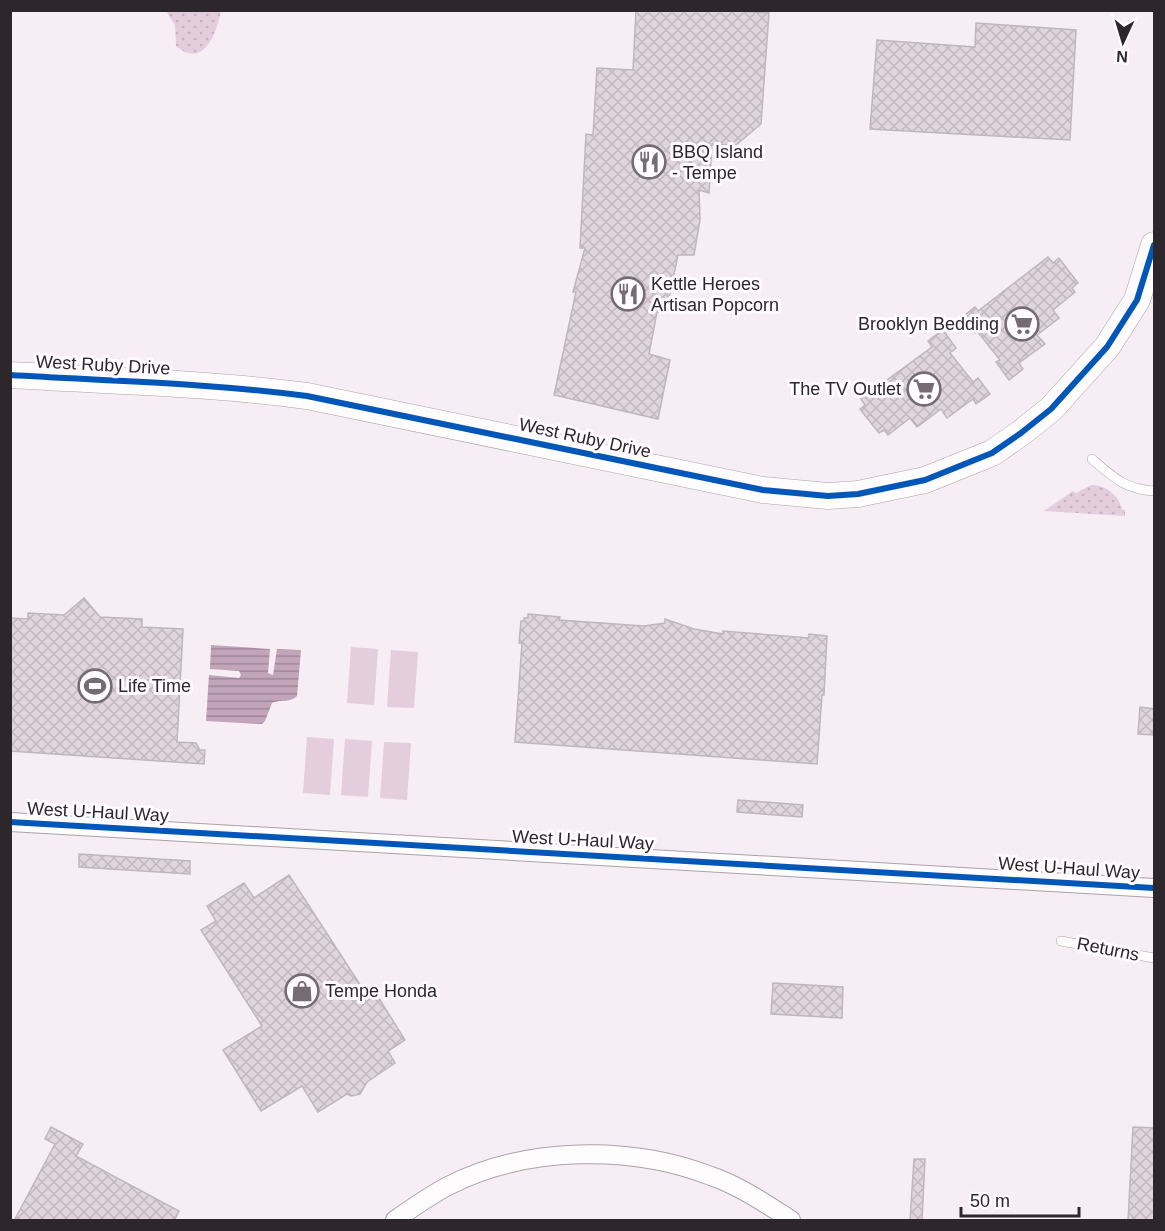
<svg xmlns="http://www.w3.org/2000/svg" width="1165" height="1231" font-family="Helvetica,sans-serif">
	<defs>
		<pattern id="grass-dots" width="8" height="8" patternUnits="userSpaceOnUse" patternTransform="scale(1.5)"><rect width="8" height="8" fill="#e4cddd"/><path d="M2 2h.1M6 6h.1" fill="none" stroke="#c4b0be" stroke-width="1.8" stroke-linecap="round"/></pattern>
		<pattern id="water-rules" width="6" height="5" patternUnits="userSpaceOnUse" patternTransform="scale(1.5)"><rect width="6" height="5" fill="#c2a5ba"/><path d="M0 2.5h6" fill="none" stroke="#9e8697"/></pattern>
		<pattern id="building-cross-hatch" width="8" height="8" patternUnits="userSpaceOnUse" patternTransform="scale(1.5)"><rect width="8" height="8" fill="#e1d5dd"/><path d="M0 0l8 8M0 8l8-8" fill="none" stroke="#c1b7be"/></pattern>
	</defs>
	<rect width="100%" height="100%" fill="#f7edf4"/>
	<!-- grass -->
	<g fill="url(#grass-dots)">
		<path d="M 166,11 L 221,11 C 217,32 204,70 176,46 L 175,25 Z"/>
		<path d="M 1091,485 C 1106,485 1120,496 1122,510 L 1125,510 L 1125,516 L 1044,511 L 1073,491 L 1076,493 Z"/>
	</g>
	<!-- pitch -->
	<g fill="#e4cddd">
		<polygon points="351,647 378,649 374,705 347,703"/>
		<polygon points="391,650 418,652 414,708 387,707"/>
		<polygon points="307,737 334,739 330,795 303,793"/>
		<polygon points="345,739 372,741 368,797 341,795"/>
		<polygon points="384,742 411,743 407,800 380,798"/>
	</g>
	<!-- water -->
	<path fill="url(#water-rules)" d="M 211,645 L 270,649 L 268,673 L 273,675 L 277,649 L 301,650 L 297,696 C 290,703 281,699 272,703 L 265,721 L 262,724 L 206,721 L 209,675 L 239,678 L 241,675 L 239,671 L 210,669 Z"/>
	<!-- building -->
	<g fill="url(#building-cross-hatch)" stroke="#bfb7bc" stroke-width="1.5">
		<polygon points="636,10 727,10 769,13 761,124 736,145 712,144 709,193 699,190 700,220 694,255 678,255 666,313 657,312 649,354 670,360 658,419 554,395 576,292 573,292 585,248 580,248 586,134 593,135 597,68 633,70"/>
		<polygon points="976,23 1076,30 1070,140 870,129 877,40 975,47"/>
		<polygon points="1048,257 1053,263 1059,258 1078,283 1072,288 1075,292 1053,310 1059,318 1037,335 1045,344 1019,363 1023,369 1009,380 996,362 1000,360 977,331 975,333 962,317 975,307 978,311"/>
		<polygon points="943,330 956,348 950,353 973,382 978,378 990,394 976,404 973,399 947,418 941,409 917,427 910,418 888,435 884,430 879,433 860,409 865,405 861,399 932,347 928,341"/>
		<polygon points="84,598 100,617 142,619 142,627 183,629 177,742 196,743 200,750 205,750 204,764 10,751 10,618 28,619 28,613 64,615"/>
		<polygon points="528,614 560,617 559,620 644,626 665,623 665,619 694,629 723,634 723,631 809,638 809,634 827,636 824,695 822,695 817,764 515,742 522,643 519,643 521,621 524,621 524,618 528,618"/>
		<polygon points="1140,707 1155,709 1155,735 1138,734"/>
		<polygon points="738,800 803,805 802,817 737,812"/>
		<polygon points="79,854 190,861 190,874 79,867"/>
		<polygon points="289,875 370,1000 377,995 405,1040 388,1051 395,1063 367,1082 360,1094 351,1096 347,1094 318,1112 302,1086 261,1111 223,1050 262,1026 201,930 216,921 207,906 244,883 254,898"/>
		<polygon points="773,983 843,987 842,1018 771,1014"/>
		<polygon points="51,1127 83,1144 76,1156 179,1211 174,1221 14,1221 55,1144 45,1139"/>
		<polygon points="1133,1127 1155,1128 1155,1221 1128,1221"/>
		<polygon points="914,1159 925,1159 922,1221 910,1221"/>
	</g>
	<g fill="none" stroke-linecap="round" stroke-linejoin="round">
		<!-- lane casing -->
		<g stroke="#aaa2a8" stroke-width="10">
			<g id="lane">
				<path d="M 1092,459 C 1114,478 1125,489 1154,491"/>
				<polyline points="1061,941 1154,958"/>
			</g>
		</g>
		<!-- street casing -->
		<g stroke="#aaa2a8" stroke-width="20">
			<g id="street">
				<polyline points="10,822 1154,888"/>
				<path d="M 395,1220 C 412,1208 429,1196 448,1186 C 526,1146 631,1145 711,1176 C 740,1186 766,1204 791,1220"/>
			</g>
		</g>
		<!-- secondary casing -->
		<g stroke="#aaa2a8" stroke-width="27">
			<path id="secondary" d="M 10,375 C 109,381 209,383 307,396 L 763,490 L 828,496 L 858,494 L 925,480 L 992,453 L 1021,433 L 1051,409 L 1107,347 L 1137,300 L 1154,245"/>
		</g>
		<!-- lane -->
		<use href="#lane" stroke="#fefcfd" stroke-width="9"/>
		<!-- street -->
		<use href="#street" stroke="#fefcfd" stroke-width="18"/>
		<!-- secondary -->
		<use href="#secondary" stroke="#fefcfd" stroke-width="26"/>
		<!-- cycleway casing -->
		<g stroke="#fffbfe" stroke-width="10">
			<g id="cycleway">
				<path d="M 10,375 C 109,381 209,383 307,396 L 763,490 L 828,496 L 858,494 L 925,480 L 992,453 L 1021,433 L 1051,409 L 1107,347 L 1137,300 L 1154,245"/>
				<polyline points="10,822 1154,888"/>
			</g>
		</g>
		<!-- cycleway -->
		<use href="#cycleway" stroke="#0057b8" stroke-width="6"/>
	</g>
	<!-- icons -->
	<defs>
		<g id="restaurant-ring" transform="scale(1.725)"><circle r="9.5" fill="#fffbfe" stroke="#746c71" stroke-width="1.5"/><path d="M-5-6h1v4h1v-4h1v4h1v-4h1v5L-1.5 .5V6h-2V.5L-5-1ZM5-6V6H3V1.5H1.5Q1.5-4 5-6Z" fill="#746c71"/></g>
		<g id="supermarket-ring" transform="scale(1.725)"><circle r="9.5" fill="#fffbfe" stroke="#746c71" stroke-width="1.5"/><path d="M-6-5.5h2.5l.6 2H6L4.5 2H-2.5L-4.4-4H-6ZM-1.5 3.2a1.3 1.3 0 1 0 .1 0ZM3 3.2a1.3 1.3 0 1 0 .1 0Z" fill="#746c71"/></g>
		<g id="stadium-ring" transform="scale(1.725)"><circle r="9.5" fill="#fffbfe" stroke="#746c71" stroke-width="1.5"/><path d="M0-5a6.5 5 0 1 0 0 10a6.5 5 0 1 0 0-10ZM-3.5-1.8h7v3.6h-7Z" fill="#746c71"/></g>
		<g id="shop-ring" transform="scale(1.725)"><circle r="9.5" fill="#fffbfe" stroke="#746c71" stroke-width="1.5"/><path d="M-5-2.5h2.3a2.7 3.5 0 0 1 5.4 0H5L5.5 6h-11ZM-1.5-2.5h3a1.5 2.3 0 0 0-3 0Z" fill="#746c71"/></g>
	</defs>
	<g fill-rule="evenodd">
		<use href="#restaurant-ring" x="649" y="162"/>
		<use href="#restaurant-ring" x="628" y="294"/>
		<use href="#supermarket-ring" x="1022" y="324"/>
		<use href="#supermarket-ring" x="924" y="389"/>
		<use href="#stadium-ring" x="95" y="686"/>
		<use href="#shop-ring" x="302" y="991"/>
	</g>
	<g text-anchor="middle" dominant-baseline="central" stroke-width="6" stroke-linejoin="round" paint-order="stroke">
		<!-- poi labels -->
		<g font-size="18" fill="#2d262b" stroke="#fffbfe" text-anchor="start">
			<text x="672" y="152">BBQ Island<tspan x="672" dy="21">- Tempe</tspan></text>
			<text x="651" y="284">Kettle Heroes<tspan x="651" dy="21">Artisan Popcorn</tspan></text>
			<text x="999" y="324" text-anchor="end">Brooklyn Bedding</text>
			<text x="901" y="389" text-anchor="end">The TV Outlet</text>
			<text x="118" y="686">Life Time</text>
			<text x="325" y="991">Tempe Honda</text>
		</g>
		<!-- street labels -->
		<g font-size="18" fill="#2d262b" stroke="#fffbfe">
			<text transform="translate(103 365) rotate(3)">West Ruby Drive</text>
			<text transform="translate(585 438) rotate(12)">West Ruby Drive</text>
			<text transform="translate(98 812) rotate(3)">West U-Haul Way</text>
			<text transform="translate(583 840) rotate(3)">West U-Haul Way</text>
			<text transform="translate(1069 868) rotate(4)">West U-Haul Way</text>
			<text transform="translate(1108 949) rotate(11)">Returns</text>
		</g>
	</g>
	<!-- border -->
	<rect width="1165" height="1231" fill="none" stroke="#2d262b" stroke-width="24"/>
	<!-- north arrow -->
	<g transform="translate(1123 42) rotate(184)" stroke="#fffbfe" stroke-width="4.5" paint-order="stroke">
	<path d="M0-4.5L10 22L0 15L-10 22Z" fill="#2d262b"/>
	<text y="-9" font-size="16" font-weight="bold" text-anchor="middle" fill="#2d262b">N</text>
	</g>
	<!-- scale -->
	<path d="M961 1207v9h118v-9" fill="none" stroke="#2d262b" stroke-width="3"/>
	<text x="970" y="1207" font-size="18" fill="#2d262b" stroke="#fffbfe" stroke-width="4.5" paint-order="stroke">50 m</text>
</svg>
